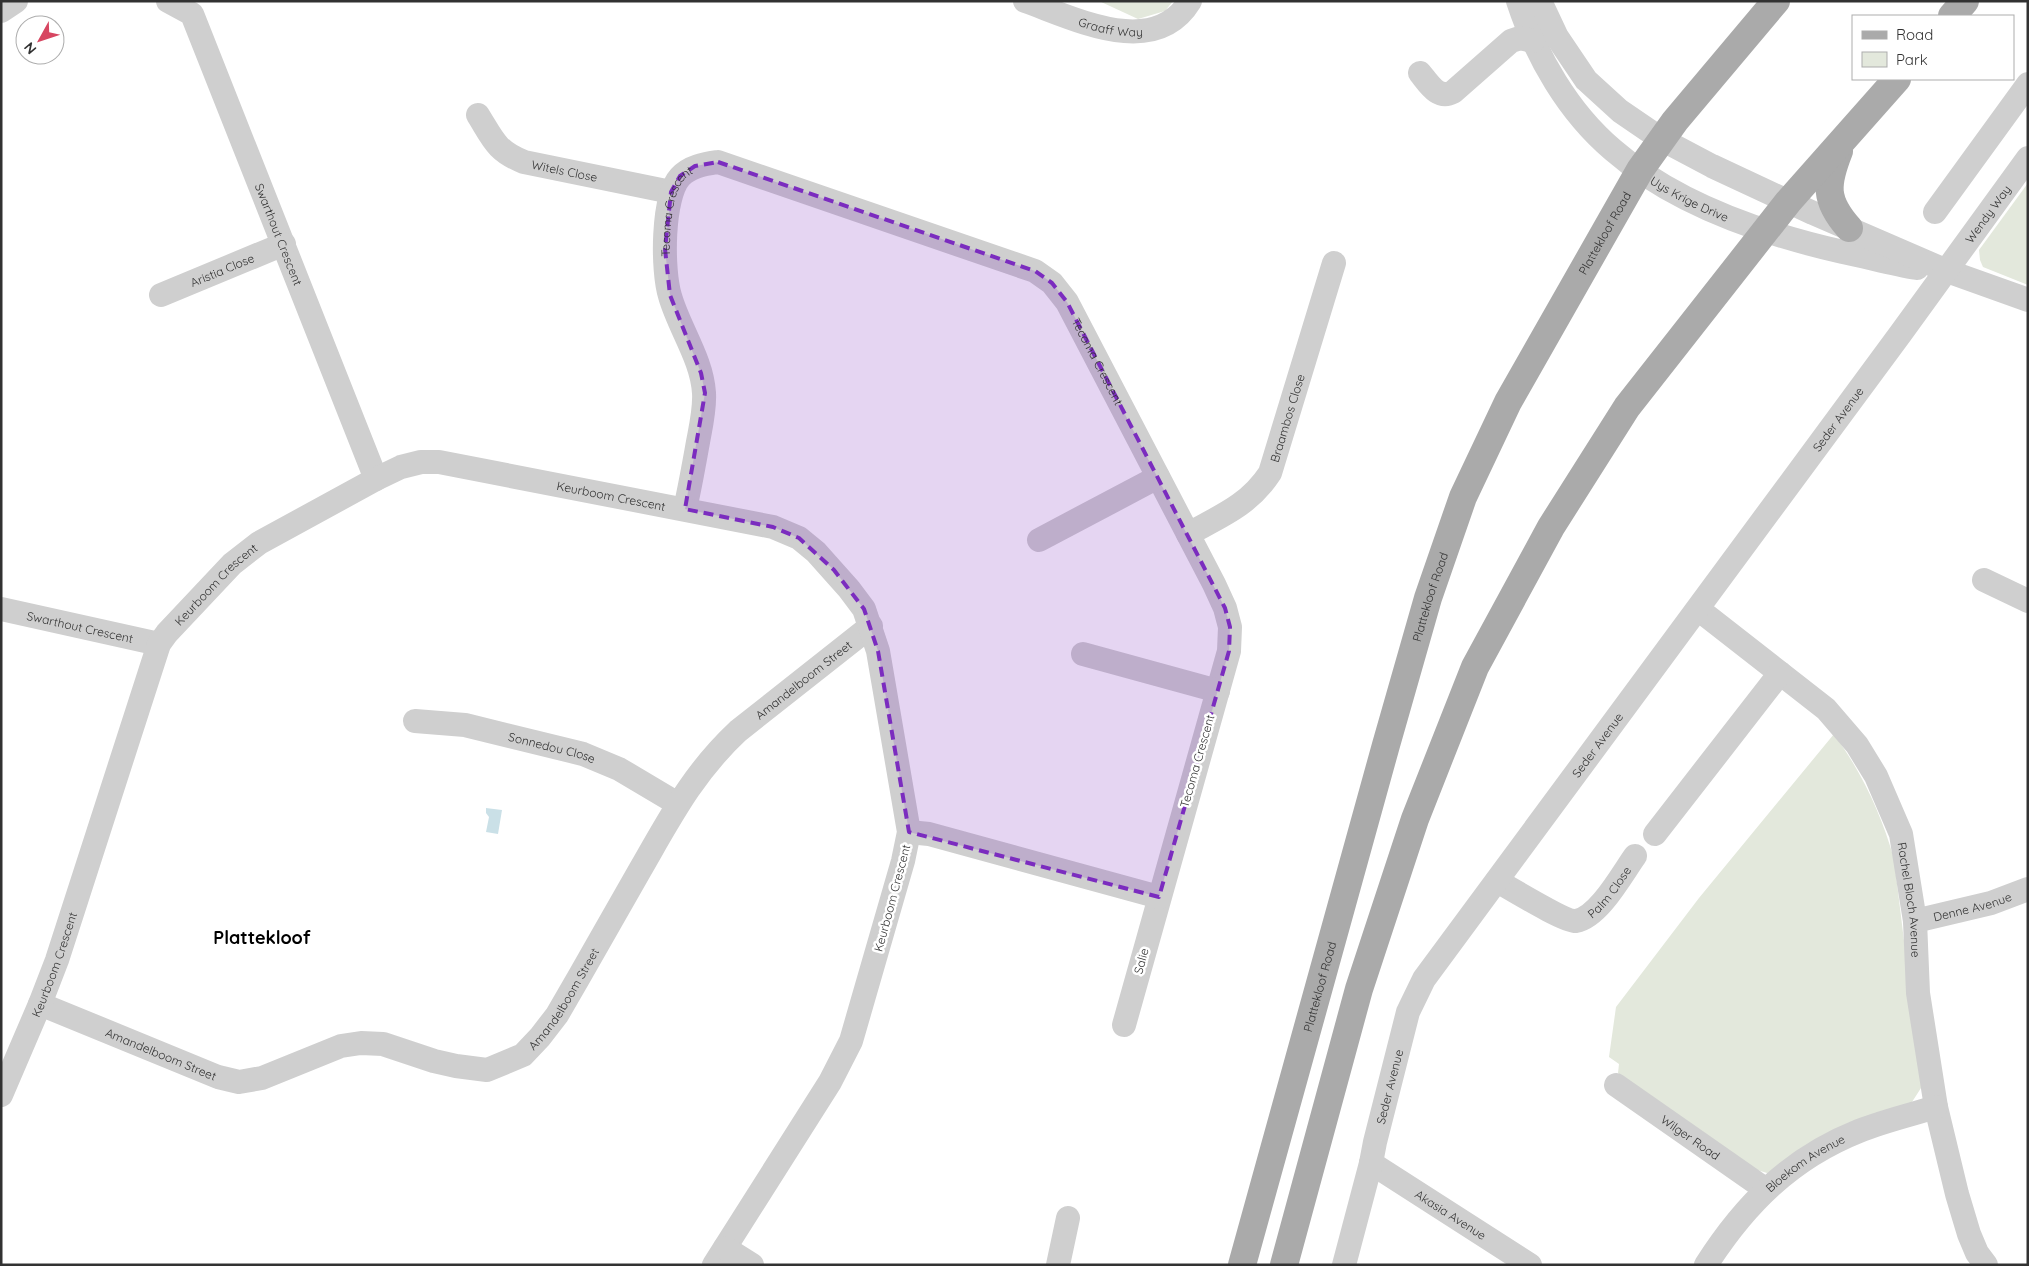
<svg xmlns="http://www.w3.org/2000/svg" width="2029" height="1266" font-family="Quicksand,sans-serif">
	<rect width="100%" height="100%" fill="#fff"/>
	<!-- green -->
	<g fill="#e3e8dc">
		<polygon points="1099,1 1173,1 1165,11 1138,19"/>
		<polygon points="2028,183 2028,285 1983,267 1980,260 1979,250"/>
		<path d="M 1834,734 C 1862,773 1881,813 1894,859 L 1921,1080 L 1921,1088 L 1912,1102 L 1773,1172 L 1767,1173 L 1754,1169 L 1618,1073 L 1619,1064 L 1609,1057 L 1616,1007 L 1699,898 Z"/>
	</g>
	<!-- water -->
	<polygon fill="#cae0e7" points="486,808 502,810 498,834 486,832 489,817 486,813"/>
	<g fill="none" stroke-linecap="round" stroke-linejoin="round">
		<!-- minor -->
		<g stroke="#cfcfcf" stroke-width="24">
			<path id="s1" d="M 168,1 L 192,14 L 376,479"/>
			<path id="s2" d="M 1025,1 C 1074,18 1154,60 1190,1"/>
			<path id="s3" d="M 1518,1 C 1536,56 1568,112 1613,150 C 1675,204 1763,234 1843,252 C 1868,257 1892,264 1917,268"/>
			<polyline points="1540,1 1557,37 1586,80 1620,111 1661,139 1712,166 1813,213 1947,271 2028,300"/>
			<polyline points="1,11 16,1"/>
			<path d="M 1420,73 C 1429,84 1438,100 1453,92 L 1511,41 L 1520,38 L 1533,41"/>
			<path id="s4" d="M 478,115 C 493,139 496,151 524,162 L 671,192"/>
			<polyline points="1935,212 2028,84"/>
			<path id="s5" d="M 161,295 L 284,244"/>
			<path id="s6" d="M 685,509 C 690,487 694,464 698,442 C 701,426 705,409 704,393 C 702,359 679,328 670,296 C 662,270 662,197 680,177 C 690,166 705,164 718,162 L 1035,271 L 1052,283 L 1067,302 L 1214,584 L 1225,608 L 1230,627 L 1229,651 L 1124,1025"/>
			<path id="s7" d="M 1188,534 C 1221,516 1249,505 1270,473 L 1334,263"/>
			<polyline points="1039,540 1158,477"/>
			<polyline points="1984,580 2028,601"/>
			<path id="s8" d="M 1,609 L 159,644"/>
			<path id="s9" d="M 1698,609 L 1826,709 L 1857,745 L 1876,776 L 1901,834 L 1915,921 L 1918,993 L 1936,1107 L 1957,1194 L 1969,1234 L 1977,1253 L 1986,1265"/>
			<polyline points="1083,654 1218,691"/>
			<path id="s10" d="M 415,721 L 465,725 L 583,754 L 619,769 L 678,804"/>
			<polyline points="909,832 929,834 1159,897"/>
			<polyline points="1655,834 1780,673"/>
			<path id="s11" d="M 1497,881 C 1510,888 1565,922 1576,921 C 1599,917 1622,874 1635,856"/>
			<path id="s12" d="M 1915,921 L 1991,903 L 2028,889"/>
			<path id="s13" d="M 40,1004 L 218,1077 L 239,1082 L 262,1078 L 341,1046 L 361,1043 L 383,1044 L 434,1061 L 456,1066 L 487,1070 L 523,1055 L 540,1037 L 557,1015 C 585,967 612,919 640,870 C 670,818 693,773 738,731 L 871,626"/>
			<path id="s14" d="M 1616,1085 L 1765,1189"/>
			<path id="s15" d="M 1,1095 L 40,1004 L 57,960 L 159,644 L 167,633 L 232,564 L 259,543 L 376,479 L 401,467 L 421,462 L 439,462 L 773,527 L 799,538 L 816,552 L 849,589 L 864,609 L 878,651 L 909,832 L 903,861 L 851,1041 L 830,1082 L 714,1265"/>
			<path id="s16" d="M 1371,1163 L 1530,1265"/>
			<polyline points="725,1248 752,1265"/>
			<polyline points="1058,1265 1068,1218"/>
			<path id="s17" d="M 1344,1265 L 1371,1163 L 1375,1142 L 1408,1012 L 1424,979 L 1901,333 L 2028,158"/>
			<path id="s18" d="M 1706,1265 C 1745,1204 1791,1158 1859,1131 C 1884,1121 1910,1115 1936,1107"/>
		</g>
		<!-- major -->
		<g stroke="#aaa" stroke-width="28">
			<polyline points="1952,16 1965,1"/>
			<path d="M 1839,151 C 1826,184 1824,200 1849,228"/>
			<path id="s19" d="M 1242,1265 L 1386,745 L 1428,598 L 1463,497 L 1508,402 L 1640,170 L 1675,121 L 1776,1"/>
			<polyline points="1284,1265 1359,989 1415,819 1475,667 1551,527 1627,407 1788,202 1897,79"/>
		</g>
	</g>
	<!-- marked area -->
	<path fill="#7b2cbf" fill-opacity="0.2" stroke="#7b2cbf" stroke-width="4" stroke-dasharray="10 6" stroke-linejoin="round" d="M 718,162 L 1035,271 L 1052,283 L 1067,302 L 1225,608 L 1230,627 L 1229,651 L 1159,897 L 909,832 L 878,651 L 864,609 L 834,570 L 799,538 L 773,527 L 685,509 L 705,393 L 701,373 L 670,295 L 665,249 L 671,192 L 680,176 L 695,166 Z"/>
	<g text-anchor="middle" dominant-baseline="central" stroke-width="5" stroke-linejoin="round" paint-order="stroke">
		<!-- street labels -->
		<g font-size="12" fill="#323232" stroke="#fff">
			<text stroke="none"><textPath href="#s2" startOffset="90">Graaff Way</textPath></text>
			<text stroke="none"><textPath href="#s4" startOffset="109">Witels Close</textPath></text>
			<text stroke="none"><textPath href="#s3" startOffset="270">Uys Krige Drive</textPath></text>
			<text stroke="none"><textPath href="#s6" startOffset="309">Tecoma Crescent</textPath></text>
			<text stroke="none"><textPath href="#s17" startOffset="1248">Wendy Way</textPath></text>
			<text stroke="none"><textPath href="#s19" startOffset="1099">Plattekloof Road</textPath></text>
			<text stroke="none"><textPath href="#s1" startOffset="264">Swarthout Crescent</textPath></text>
			<text stroke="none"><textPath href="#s5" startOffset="66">Aristia Close</textPath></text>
			<text stroke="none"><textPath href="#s6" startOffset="832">Tecoma Crescent</textPath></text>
			<text stroke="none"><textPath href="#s7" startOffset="161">Braambos Close</textPath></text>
			<text stroke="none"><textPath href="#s17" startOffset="994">Seder Avenue</textPath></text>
			<text stroke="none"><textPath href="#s15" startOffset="996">Keurboom Crescent</textPath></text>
			<text stroke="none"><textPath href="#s15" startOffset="561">Keurboom Crescent</textPath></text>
			<text stroke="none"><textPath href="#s19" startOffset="694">Plattekloof Road</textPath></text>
			<text stroke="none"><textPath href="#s8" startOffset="81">Swarthout Crescent</textPath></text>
			<text stroke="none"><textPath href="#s13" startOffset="985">Amandelboom Street</textPath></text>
			<text stroke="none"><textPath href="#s17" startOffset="589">Seder Avenue</textPath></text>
			<text stroke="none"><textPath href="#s10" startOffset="140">Sonnedou Close</textPath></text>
			<text transform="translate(1197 761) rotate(-74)">Tecoma Crescent</text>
			<text stroke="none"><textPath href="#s11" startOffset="134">Palm Close</textPath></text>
			<text transform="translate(892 898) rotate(-75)">Keurboom Crescent</text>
			<text stroke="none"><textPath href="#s9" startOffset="376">Rachel Bloch Avenue</textPath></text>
			<text stroke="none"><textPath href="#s12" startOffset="59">Denne Avenue</textPath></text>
			<text transform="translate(1141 961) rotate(-75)">Salie</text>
			<text stroke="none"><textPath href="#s15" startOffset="141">Keurboom Crescent</textPath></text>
			<text stroke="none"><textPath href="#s19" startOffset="289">Plattekloof Road</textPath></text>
			<text stroke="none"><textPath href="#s13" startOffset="581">Amandelboom Street</textPath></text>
			<text stroke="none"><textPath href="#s13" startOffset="131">Amandelboom Street</textPath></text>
			<text stroke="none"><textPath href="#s17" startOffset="184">Seder Avenue</textPath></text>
			<text stroke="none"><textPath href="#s14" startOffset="91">Wilger Road</textPath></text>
			<text stroke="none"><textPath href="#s18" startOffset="144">Bloekom Avenue</textPath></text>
			<text stroke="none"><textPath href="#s16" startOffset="95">Akasia Avenue</textPath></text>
		</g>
		<!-- district labels -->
		<g font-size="18" font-weight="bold" fill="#000" stroke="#fff">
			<text x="262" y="937">Plattekloof</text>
		</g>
	</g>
	<!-- border -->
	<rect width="2029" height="1266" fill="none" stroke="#323232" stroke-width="5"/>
	<!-- legend -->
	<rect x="1852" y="15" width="162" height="65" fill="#ffffff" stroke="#adadad"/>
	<rect x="1862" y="31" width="25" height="8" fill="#aaaaaa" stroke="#adadad"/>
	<text x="1896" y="40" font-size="15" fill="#323232">Road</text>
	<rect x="1862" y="52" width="25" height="15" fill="#e3e8dc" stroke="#adadad"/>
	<text x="1896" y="65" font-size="15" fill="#323232">Park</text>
	<!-- north arrow -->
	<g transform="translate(40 40) rotate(230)"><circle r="24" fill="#ffffff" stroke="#adadad"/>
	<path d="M0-4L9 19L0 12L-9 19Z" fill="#d74661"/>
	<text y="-8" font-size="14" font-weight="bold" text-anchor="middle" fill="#323232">N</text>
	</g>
</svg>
